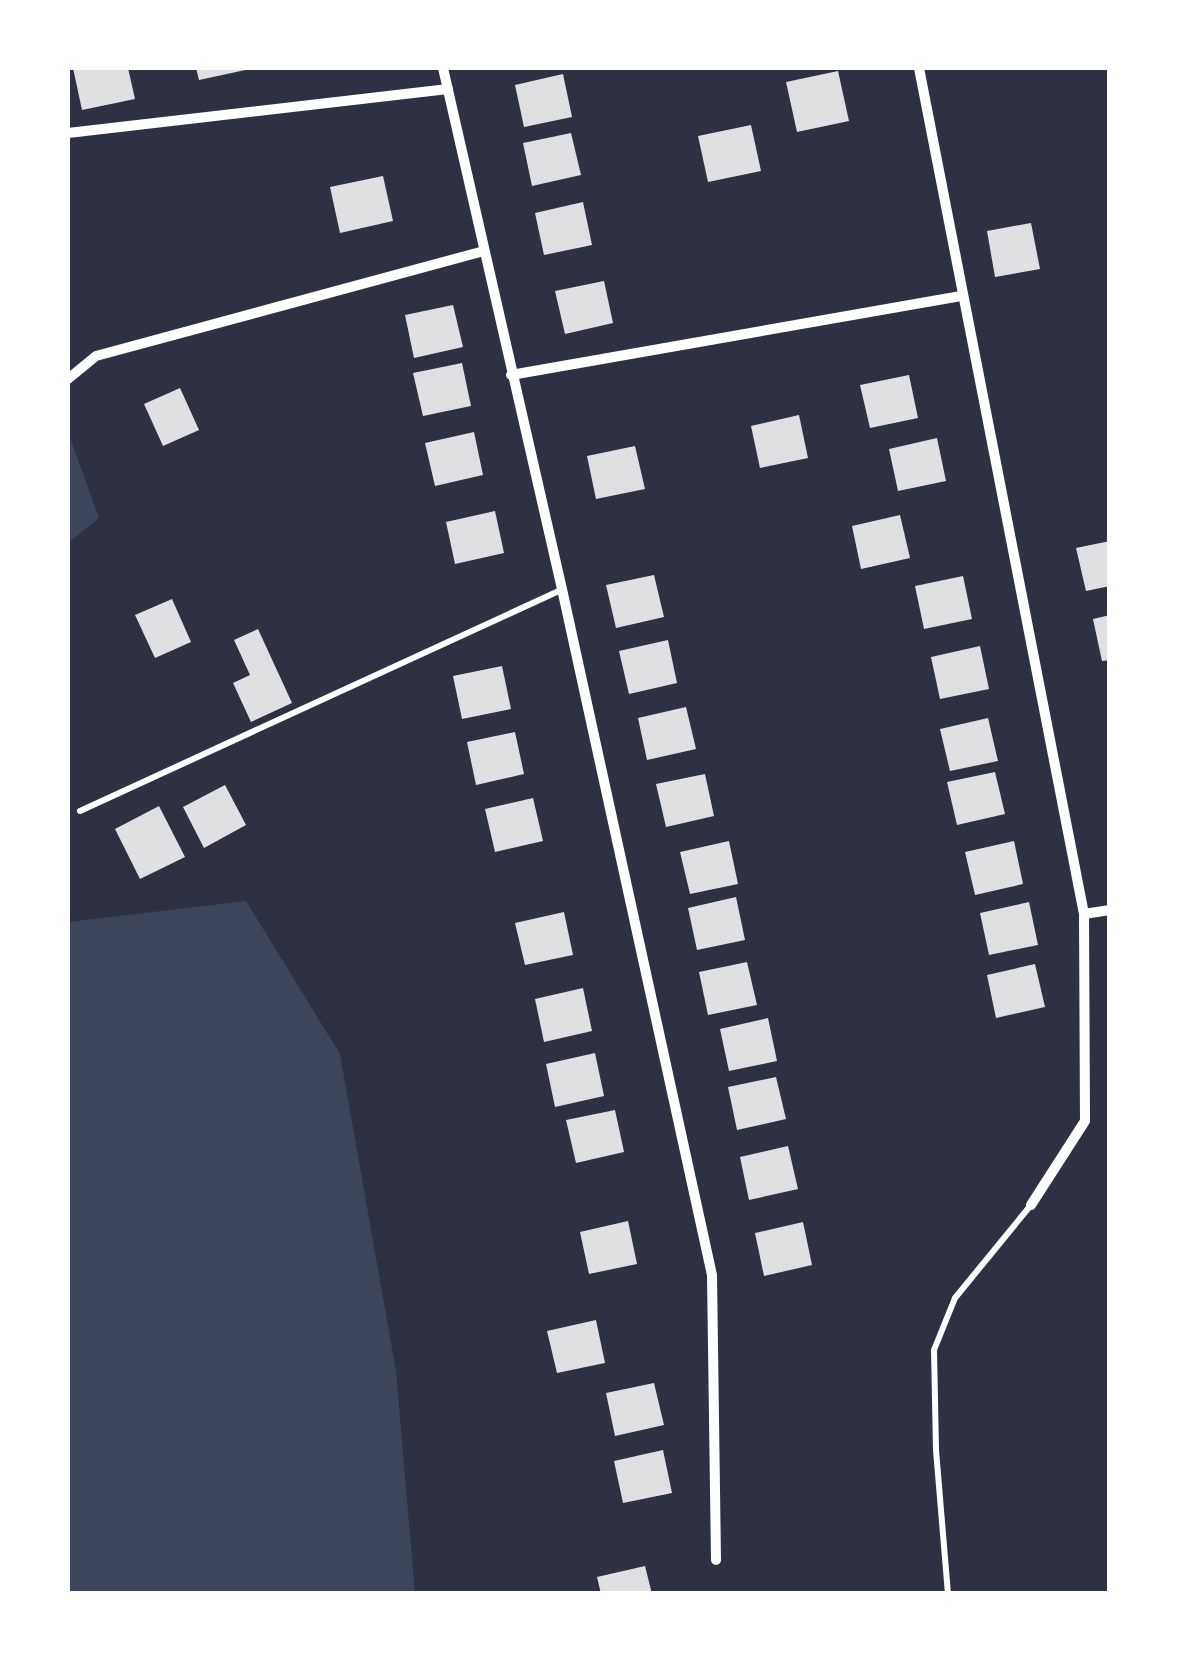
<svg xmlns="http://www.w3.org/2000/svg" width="1177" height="1661" font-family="Manrope,sans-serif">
	<rect width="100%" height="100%" fill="#2d3142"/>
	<!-- green -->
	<g fill="#3c4559">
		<polygon points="68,432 99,518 68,543"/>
		<polygon points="246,901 340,1054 396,1371 415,1593 68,1593 68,922"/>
	</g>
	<!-- building -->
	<g fill="#e0e0e3">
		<polygon points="73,68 128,68 135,99 82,110"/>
		<polygon points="196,68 250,68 250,69 199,80"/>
		<polygon points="838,71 849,121 797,132 786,82"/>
		<polygon points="563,74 572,117 524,127 515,85"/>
		<polygon points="751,125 761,171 708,182 698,136"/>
		<polygon points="571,133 581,175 532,186 523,143"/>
		<polygon points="383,176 393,221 340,233 330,187"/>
		<polygon points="583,202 592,245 544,255 535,213"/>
		<polygon points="1031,223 1040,269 995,277 987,231"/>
		<polygon points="604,281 613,323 565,334 555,291"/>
		<polygon points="453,305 463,347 414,358 405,315"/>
		<polygon points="462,363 471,406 423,416 413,373"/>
		<polygon points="909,375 918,418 870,428 860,385"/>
		<polygon points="180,388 199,430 163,446 144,404"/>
		<polygon points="799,415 808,458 760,468 751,426"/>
		<polygon points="474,432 483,475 435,486 425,443"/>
		<polygon points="937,438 946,481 898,491 889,449"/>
		<polygon points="635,446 645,489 596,499 587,456"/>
		<polygon points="495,511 504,553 455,564 446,522"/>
		<polygon points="900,515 910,558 861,569 852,526"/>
		<polygon points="1110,541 1110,586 1086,591 1076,548"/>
		<polygon points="654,575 664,617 616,628 606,585"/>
		<polygon points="963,576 972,619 924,629 915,586"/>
		<polygon points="172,599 191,642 155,658 135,615"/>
		<polygon points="1110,615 1110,660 1102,661 1093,619"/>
		<polygon points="258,629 292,703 251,722 233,683 250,675 234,640"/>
		<polygon points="668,640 677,683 629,694 619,651"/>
		<polygon points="980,646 989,689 940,699 931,657"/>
		<polygon points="502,666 511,709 462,719 453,676"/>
		<polygon points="686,707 696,749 647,760 638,718"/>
		<polygon points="988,718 998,761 950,771 940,729"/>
		<polygon points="515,732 524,774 476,785 467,742"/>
		<polygon points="995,772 1005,814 957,825 947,782"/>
		<polygon points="705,774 714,816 666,827 656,784"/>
		<polygon points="225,785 246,825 204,848 183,807"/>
		<polygon points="533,798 543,841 495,852 485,809"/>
		<polygon points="159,806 185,857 140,879 115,829"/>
		<polygon points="729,841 738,884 690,894 680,852"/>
		<polygon points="1014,841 1023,884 975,895 965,852"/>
		<polygon points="736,897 745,940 697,950 688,908"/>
		<polygon points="1029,902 1038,945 989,955 980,913"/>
		<polygon points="564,912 573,955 525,965 515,923"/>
		<polygon points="747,962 757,1005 708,1015 699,972"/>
		<polygon points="1035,964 1045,1007 996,1018 987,975"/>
		<polygon points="583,988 592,1031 544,1042 535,999"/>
		<polygon points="768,1018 777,1061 729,1071 720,1029"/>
		<polygon points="595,1053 604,1096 555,1107 546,1064"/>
		<polygon points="776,1077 786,1119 737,1130 728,1087"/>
		<polygon points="615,1110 624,1152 576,1163 566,1120"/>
		<polygon points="788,1146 798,1189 749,1200 740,1157"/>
		<polygon points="628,1221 637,1264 589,1274 580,1232"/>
		<polygon points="803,1222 812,1265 764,1276 755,1233"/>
		<polygon points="596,1320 605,1363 557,1373 547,1331"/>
		<polygon points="654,1383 664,1425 615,1436 606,1393"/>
		<polygon points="663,1450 672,1493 623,1503 614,1461"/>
		<polygon points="645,1566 652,1594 601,1594 597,1577"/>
	</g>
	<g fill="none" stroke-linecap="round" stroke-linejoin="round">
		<!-- service -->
		<g stroke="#fff" stroke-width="6">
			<polyline points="80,811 561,590"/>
			<polyline points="948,1594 936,1450 934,1350 955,1298 1031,1205"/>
		</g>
		<!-- minor -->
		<g stroke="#fff" stroke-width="10">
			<polyline points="443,68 562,589 712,1275 716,1560"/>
			<polyline points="919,68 1084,914 1085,1121 1031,1205"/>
			<polyline points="68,133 448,89"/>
			<polyline points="511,375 961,296"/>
			<polyline points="68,379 96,356 484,251"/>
			<polyline points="1084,914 1110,910"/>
		</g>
	</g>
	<!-- border -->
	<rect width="1177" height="1661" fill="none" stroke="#ffffff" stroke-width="140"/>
</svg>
